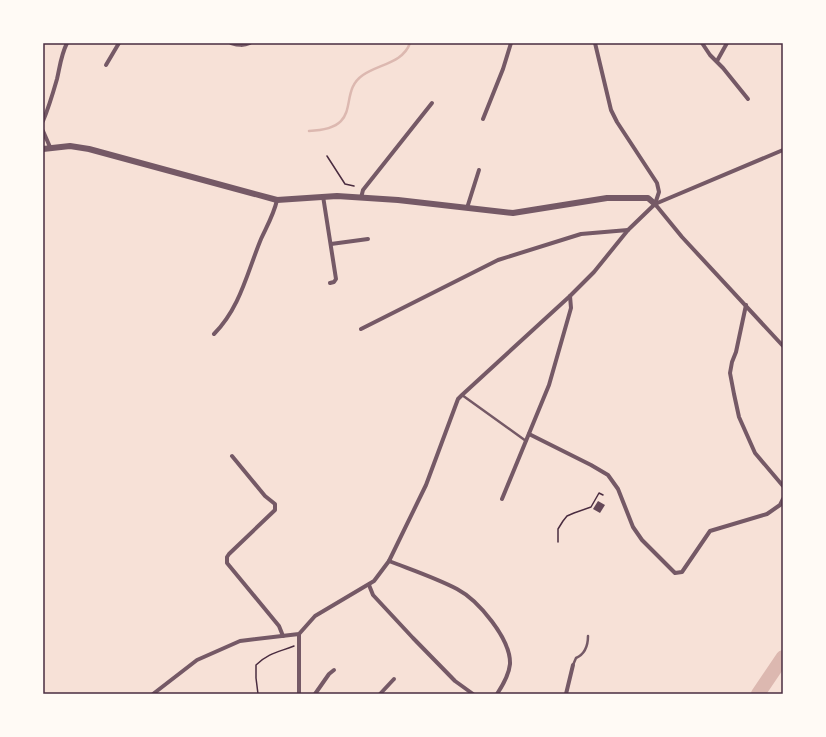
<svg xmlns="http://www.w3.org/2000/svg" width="826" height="737" font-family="Literata,serif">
	<rect width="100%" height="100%" fill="#f7e1d7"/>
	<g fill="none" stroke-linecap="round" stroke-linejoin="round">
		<!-- stream -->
		<path stroke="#dcb8b0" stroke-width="2.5" d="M 309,131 C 366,129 336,93 363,75 C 379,64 403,63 410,43"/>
		<!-- river -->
		<polyline stroke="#dcb8b0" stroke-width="14" points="758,694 783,657"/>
	</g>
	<!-- building -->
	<polygon fill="#644757" points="598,501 605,505 600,513 593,509"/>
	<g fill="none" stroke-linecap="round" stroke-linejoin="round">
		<!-- path -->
		<g stroke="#4a2c40" stroke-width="1.5">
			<polyline points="327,156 345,184 354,186"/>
			<polyline points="558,542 558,529 563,521 567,516 574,513 591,507 599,493 603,495"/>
			<path d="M 258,694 L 256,678 L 256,665 C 268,653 279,652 294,646"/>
		</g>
		<!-- service -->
		<g stroke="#755966" stroke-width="2.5">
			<polyline points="462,395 526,441"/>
			<path d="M 573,665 L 576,658 C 585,654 588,646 588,636"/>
		</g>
		<!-- minor -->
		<g stroke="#755966" stroke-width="4">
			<path d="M 231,43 C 238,45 243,46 250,43"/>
			<polyline points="595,43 611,110 617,122 657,183 659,192 655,204 682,237 783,346"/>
			<polyline points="702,43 710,55 723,68 748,99"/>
			<polyline points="717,61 727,43"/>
			<polyline points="106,65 119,43"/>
			<polyline points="483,119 503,69 511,43"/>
			<path d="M 43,121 C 49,107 53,93 57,79 C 60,66 61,55 67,43"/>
			<polyline points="43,131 50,147"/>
			<polyline points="323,196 336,279 334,282 330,283"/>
			<polyline points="361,198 363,190 432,103"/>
			<polyline points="467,208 479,170"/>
			<polyline points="331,244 368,239"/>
			<polyline points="746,305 736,352 732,362 730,373 734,394 739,417 755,453 783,486"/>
			<polyline points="361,329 498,260 581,234 628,230"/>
			<path d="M 214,334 C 240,308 247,273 261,239 C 267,226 274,214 277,200"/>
			<polyline points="529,434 591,465 608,475 618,489 633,527 642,540 675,573 682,572 710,531 767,514 780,505 783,499"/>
			<polyline points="232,456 265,496 275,504 275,510 229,554 227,557 227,563 279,626 283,636"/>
			<polyline points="502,499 549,385 571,308 570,296"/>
			<path d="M 389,561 C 412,570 436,578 457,589 C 478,600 511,639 510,664 C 509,675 503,685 497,694"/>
			<polyline points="369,585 373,595 413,638 455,681 473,694"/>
			<polyline points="299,634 299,694"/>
			<polyline points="153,694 197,660 240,641 299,634 315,616 374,581 389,561 426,485 458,399 462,395 570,296 594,272 628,230 655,204 783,150"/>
			<polyline points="315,694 329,674 334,670"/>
			<polyline points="380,694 394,679"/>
			<polyline points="566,694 573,665"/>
		</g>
		<!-- tertiary -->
		<polyline stroke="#755966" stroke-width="6" points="43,149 70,146 89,149 277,200 337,196 398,200 513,213 607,198 648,198 655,204"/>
	</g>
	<!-- border -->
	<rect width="826" height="737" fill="none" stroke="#fffaf5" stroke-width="88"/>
	<rect x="44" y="44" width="738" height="649" fill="none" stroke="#4a2c40" stroke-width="1.5"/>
</svg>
